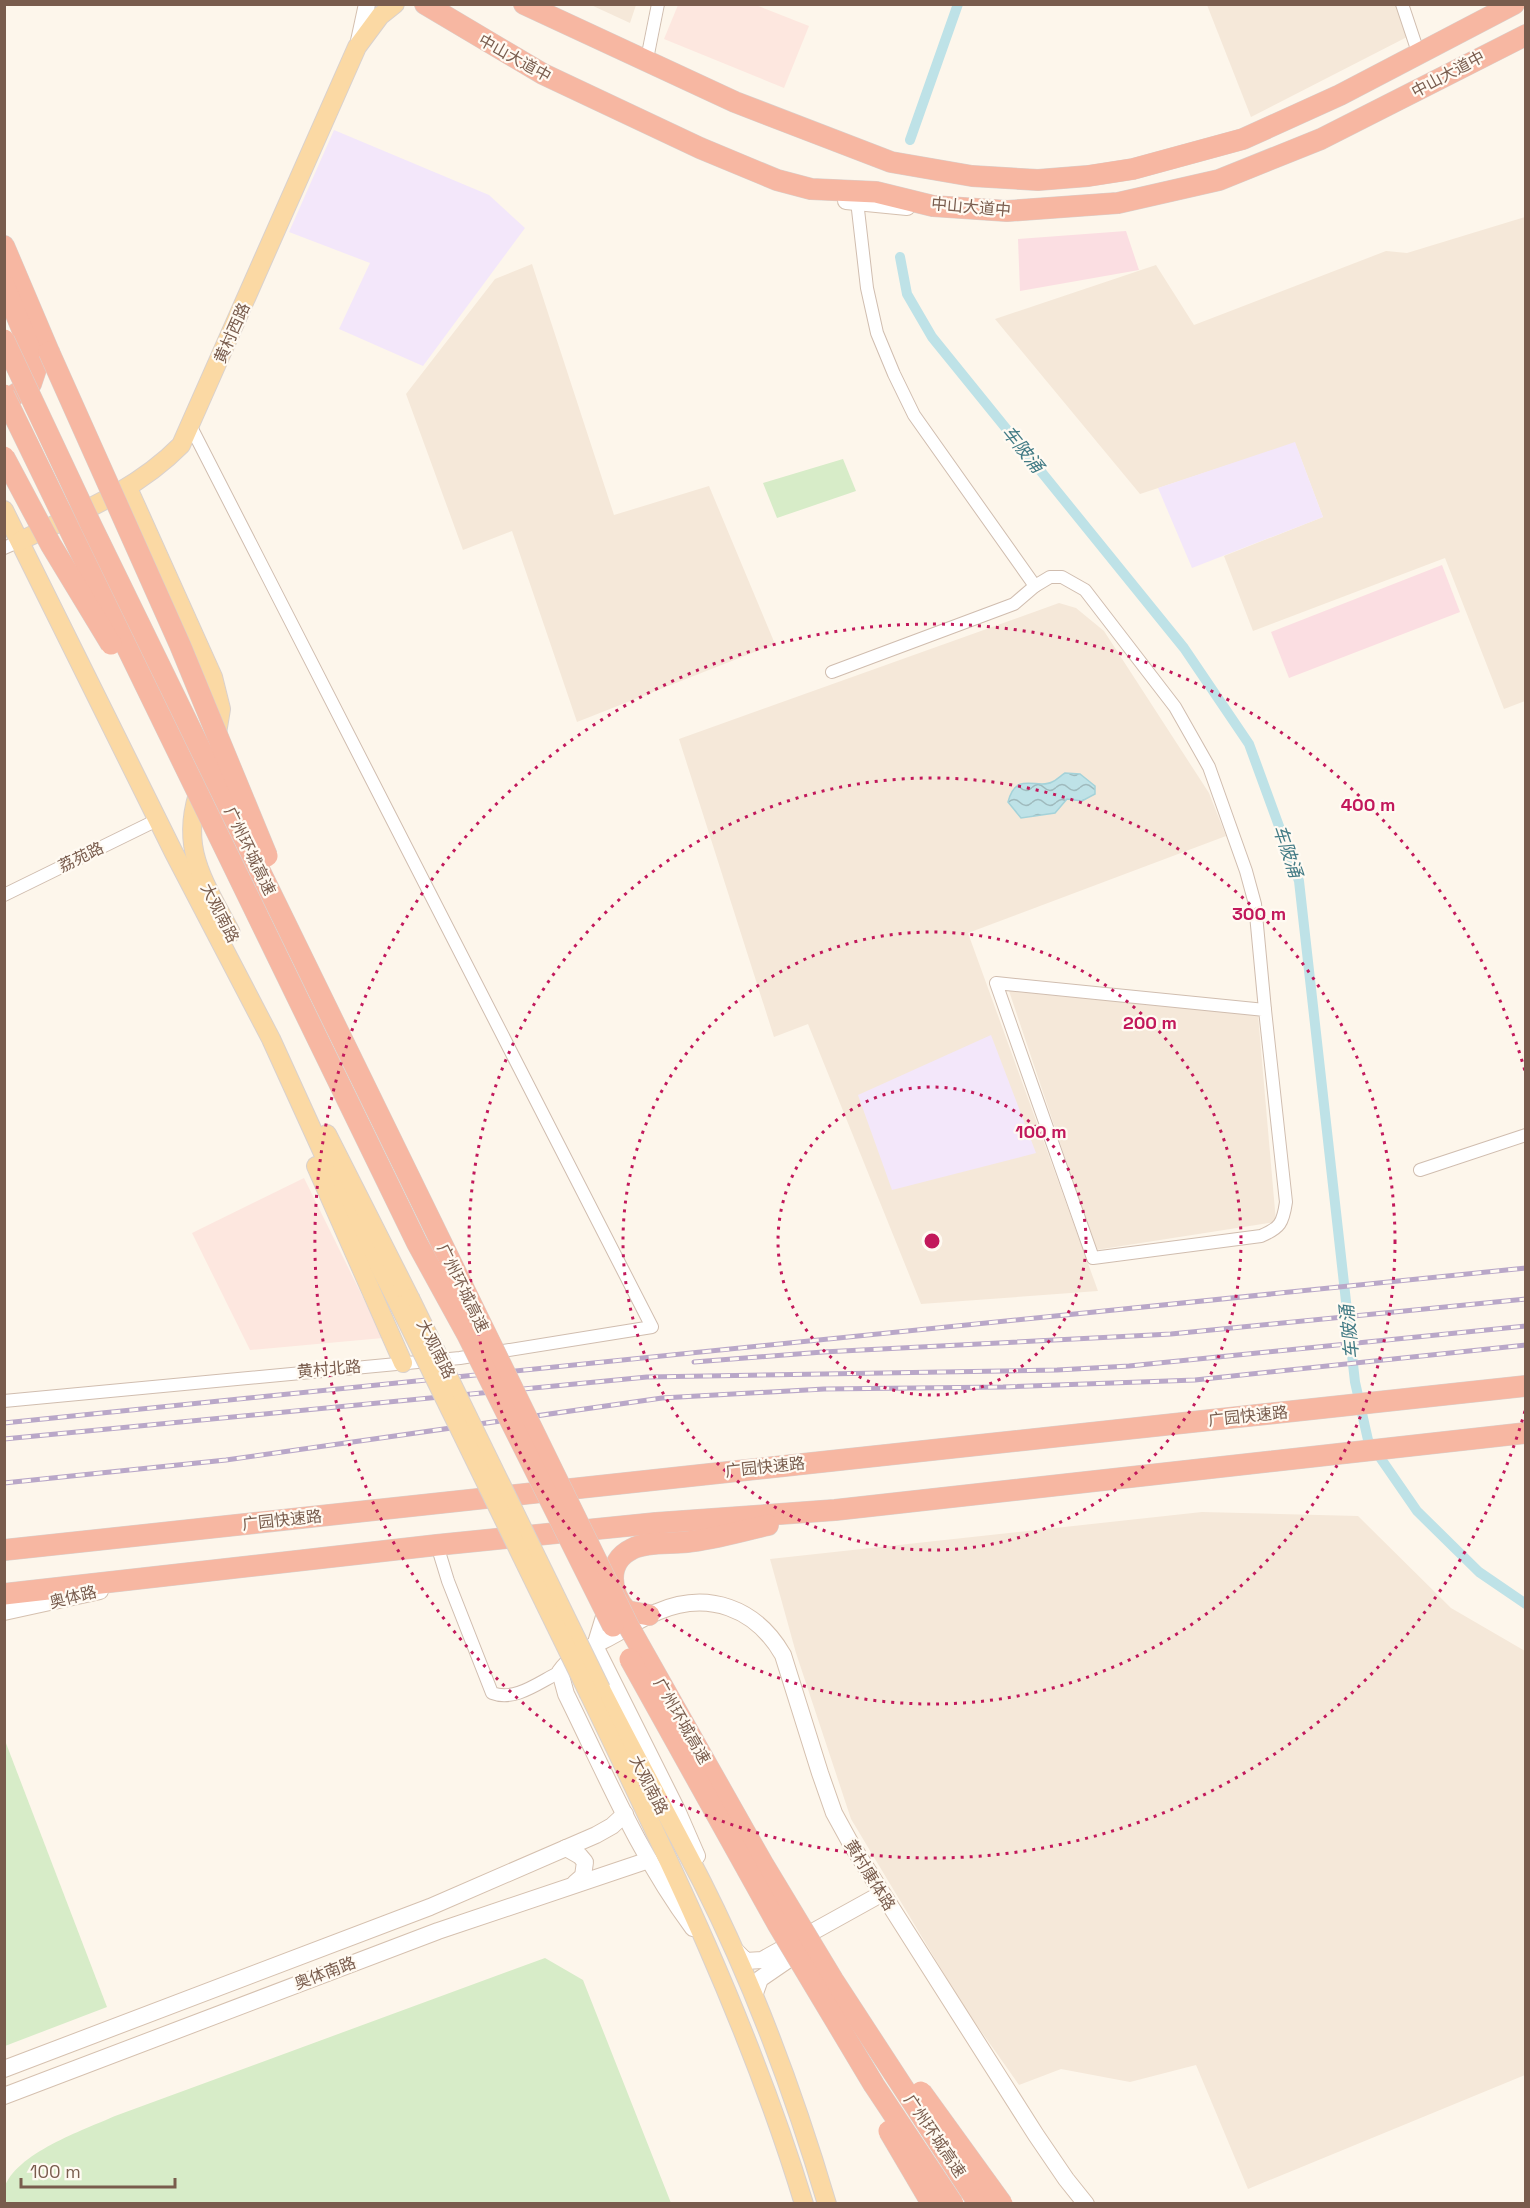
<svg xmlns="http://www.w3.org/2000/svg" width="1530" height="2208" font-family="'Space Grotesk','Noto Sans SC',sans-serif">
	<defs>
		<pattern id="water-waves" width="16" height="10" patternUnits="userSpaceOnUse" patternTransform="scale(1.5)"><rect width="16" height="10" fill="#bee2e7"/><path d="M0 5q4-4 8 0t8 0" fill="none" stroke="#9fbabd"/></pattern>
	</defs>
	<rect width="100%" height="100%" fill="#fdf6eb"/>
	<!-- residential -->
	<g fill="#f5e8d9">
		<polygon points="591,5 636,5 630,23"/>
		<polygon points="1207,5 1396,5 1407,37 1251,117"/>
		<polygon points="1525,217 1525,701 1504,709 1445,558 1253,631 1224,556 1323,517 1295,443 1140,494 995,319 1156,265 1194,325 1386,251 1407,253"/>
		<polygon points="532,264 614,515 709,486 775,644 577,722 512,531 463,550 406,394 495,279"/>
		<polygon points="1059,603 1076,608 1104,631 1209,793 1226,836 968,933 1098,1291 921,1304 808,1024 774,1037 679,739"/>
		<polygon points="1009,991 1258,1015 1276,1222 1096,1250"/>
		<polygon points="1202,1512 1358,1516 1451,1608 1525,1651 1525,2075 1248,2189 1196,2065 1130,2082 1061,2069 1019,2085 964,2007 851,1819 796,1653 770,1559"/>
	</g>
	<!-- commercial -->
	<g fill="#fde7df">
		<polygon points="678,5 756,5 809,26 784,88 664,39"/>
		<polygon points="304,1178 383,1338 250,1350 192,1233"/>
	</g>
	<!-- education -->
	<g fill="#f3e7fa">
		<polygon points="334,130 489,195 525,228 423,366 339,329 370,263 289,232"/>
		<polygon points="1295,442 1323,517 1192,568 1158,488"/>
		<polygon points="991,1035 1036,1153 892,1190 858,1095"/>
	</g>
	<!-- medical -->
	<g fill="#fbdee2">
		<polygon points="1126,231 1139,270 1020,291 1018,239"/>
		<polygon points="1442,565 1460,612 1289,678 1271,632"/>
	</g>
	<!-- pitch -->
	<g fill="#d7ecc8">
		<polygon points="843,459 856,491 777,518 763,483"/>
		<polygon points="4,1738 107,2007 5,2046 4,2046"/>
		<path d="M 545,1958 L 583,1980 L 671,2203 L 5,2203 C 5,2200 3,2193 4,2189 C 15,2153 84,2130 115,2116 Z"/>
	</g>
	<!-- water -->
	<path fill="url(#water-waves)" stroke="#a4d2d9" stroke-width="1.5" d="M 1065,773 L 1080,774 L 1095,786 L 1095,794 L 1082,801 L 1067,799 L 1055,813 L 1021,818 L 1008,802 C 1016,770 1038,790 1052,782 C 1057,780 1060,776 1065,773 Z"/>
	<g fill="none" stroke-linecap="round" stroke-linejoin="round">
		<!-- canal -->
		<g stroke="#bee2e7" stroke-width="10">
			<polyline points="910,140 958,4"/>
			<polyline points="900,257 907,294 932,337 1184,648 1249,744 1299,881 1355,1382 1368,1440 1417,1511 1479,1572 1526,1604"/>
		</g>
		<!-- street casing -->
		<g stroke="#d0bdaf" stroke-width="14">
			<g id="street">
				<polyline points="1402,4 1419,55"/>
				<polyline points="647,59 658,4"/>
				<polyline points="857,201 867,288 877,333 894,374 914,415 1035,586"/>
				<polyline points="4,548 20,541"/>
				<polyline points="832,672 1014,604 1035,586 1050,577 1062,577 1085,590 1175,707 1209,767 1246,871 1255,904 1265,1010"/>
				<polyline points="4,895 157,820"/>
				<path d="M 996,983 L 1265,1010 L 1286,1202 C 1283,1223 1280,1228 1261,1236 L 1093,1258 Z"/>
				<polyline points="1420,1170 1526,1135"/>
				<polyline points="4,1401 460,1358 652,1327 191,427"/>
				<path d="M 437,1545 L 448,1581 L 492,1693 C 515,1702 539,1682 560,1672"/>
			</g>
		</g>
		<!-- secondary casing -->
		<g stroke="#d5c0af" stroke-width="18">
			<g id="secondary">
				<polyline points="359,41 367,4"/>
				<polyline points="846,201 907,207"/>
				<polyline points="607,1607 595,1646 677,1810 697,1856"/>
				<polyline points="4,1612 100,1591"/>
				<polyline points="566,1848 580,1856 585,1862 583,1876 575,1883"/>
				<path d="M 693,1928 C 640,1857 605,1773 566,1694 L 560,1672 C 572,1654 594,1646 612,1636 C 627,1628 641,1618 657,1612 C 708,1590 756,1608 783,1655 L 820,1773 L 834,1813 L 851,1844 L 1036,2135 L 1066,2179 L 1086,2204"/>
				<polyline points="734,1949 746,1961 762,1960 881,1894"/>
				<polyline points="754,1996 760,1979 795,1955"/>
				<polyline points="4,2069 430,1907 596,1835 612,1826 625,1814"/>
				<polyline points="4,2096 438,1931 649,1860"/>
			</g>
		</g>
		<!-- primary casing -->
		<g stroke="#d9d1cd" stroke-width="20">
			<g id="primary">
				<polyline points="128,488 213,677 221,709 216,739"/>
				<polyline points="4,510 174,853 271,1039 332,1173 399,1305"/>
				<path d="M 20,541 C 76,514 136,491 181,445 L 357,47 L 380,16 L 395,4"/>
				<path d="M 201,785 C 178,847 203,879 231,933"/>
				<polyline points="327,1134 410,1298"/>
				<polyline points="316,1166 403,1363"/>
				<path d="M 601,1689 C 634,1754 669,1818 702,1882 C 754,1985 794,2093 827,2204"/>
				<path d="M 589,1694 C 670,1861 750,2026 804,2204"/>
			</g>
		</g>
		<!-- highway casing -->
		<g stroke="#d9d1cd" stroke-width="22">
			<g id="highway">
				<polyline points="425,4 543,74 700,148 777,180 811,189 876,192 933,206 1007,211 1118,203 1219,180 1321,139 1526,35"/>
				<polyline points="524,4 735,102 891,162 972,176 1038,180 1088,176 1133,169 1243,139 1340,95 1514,4"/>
				<polyline points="4,246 49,352"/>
				<polyline points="4,285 37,366 31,384 13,396"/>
				<polyline points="4,1550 1526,1386"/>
				<polyline points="4,1594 437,1545 656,1523 835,1510 1526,1433"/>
				<path d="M 649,1615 L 627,1611 C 610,1593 605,1562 632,1549 C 647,1541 670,1544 687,1542 C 714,1539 741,1531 768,1525"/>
			</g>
		</g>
		<!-- street -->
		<use href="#street" stroke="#fff" stroke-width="12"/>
		<!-- secondary -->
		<use href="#secondary" stroke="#fff" stroke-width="16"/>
		<!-- primary -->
		<use href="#primary" stroke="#fbd9a4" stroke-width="18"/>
		<!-- highway -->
		<use href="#highway" stroke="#f7b7a2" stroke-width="21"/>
		<!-- rail casing -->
		<g stroke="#b9a7c8" stroke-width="5">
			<g id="rail">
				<polyline points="694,1362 823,1352 1171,1334 1526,1299"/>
				<polyline points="4,1423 1526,1268"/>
				<polyline points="4,1439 647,1377 1057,1370 1129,1366 1526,1326"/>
				<polyline points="4,1483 226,1460 662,1398 824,1389 1003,1387 1195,1380 1526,1345"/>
			</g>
		</g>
		<!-- rail -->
		<use href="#rail" stroke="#fffaf2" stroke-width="3" stroke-dasharray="9" stroke-linecap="butt"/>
		<!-- primary-bridge casing -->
		<g stroke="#d9d1cd" stroke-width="20" stroke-linecap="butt">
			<g id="primary-bridge">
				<polyline points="410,1298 601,1689"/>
				<polyline points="399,1305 589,1694"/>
			</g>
		</g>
		<!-- highway-bridge casing -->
		<g stroke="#d9d1cd" stroke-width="22" stroke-linecap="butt">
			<g id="highway-bridge">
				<polyline points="4,340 92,527 629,1627 763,1864 833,1980 979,2204"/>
				<polyline points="49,352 180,645 267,856"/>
				<polyline points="4,395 417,1243 468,1336 613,1626"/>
				<polyline points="4,457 51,545 111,644"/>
				<polyline points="630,1659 777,1923 874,2085 953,2204"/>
				<polyline points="921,2092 1002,2204"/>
				<polyline points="889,2131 932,2204"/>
			</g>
		</g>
		<!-- primary-bridge -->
		<use href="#primary-bridge" stroke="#fbd9a4" stroke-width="18"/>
		<!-- highway-bridge -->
		<use href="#highway-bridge" stroke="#f7b7a2" stroke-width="21"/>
	</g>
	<!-- distance rings -->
	<g fill="none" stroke="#c2185b" stroke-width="3" stroke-dasharray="3 6">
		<circle cx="932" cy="1241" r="154"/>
		<circle cx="932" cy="1241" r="309"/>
		<circle cx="932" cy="1241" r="463"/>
		<path d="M1525 1411A617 617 0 1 1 1525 1071"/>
	</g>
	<g text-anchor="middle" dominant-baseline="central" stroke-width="4.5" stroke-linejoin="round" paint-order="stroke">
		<!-- street labels -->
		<g font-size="16" fill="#795c4d" stroke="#fffaf2">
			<text transform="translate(515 58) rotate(29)">中山大道中</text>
			<text transform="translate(1448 74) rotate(-28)">中山大道中</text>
			<text transform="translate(971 207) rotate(5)">中山大道中</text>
			<text transform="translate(232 333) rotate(-66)">黄村西路</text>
			<text transform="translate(250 851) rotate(64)">广州环城高速</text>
			<text transform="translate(81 857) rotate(-26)">荔苑路</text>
			<text transform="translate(220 913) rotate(63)">大观南路</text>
			<text transform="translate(463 1288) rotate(64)">广州环城高速</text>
			<text transform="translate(436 1349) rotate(63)">大观南路</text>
			<text transform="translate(329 1369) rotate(-5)">黄村北路</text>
			<text transform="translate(1248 1416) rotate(-6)">广园快速路</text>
			<text transform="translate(765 1467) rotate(-6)">广园快速路</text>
			<text transform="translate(282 1520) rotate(-6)">广园快速路</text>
			<text transform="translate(73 1597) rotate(-14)">奥体路</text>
			<text transform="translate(682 1721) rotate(60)">广州环城高速</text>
			<text transform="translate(649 1785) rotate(63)">大观南路</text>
			<text transform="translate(870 1875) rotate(58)">黄村康体路</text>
			<text transform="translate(325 1973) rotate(-21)">奥体南路</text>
			<text transform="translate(935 2136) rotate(56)">广州环城高速</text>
		</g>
		<!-- water labels -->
		<g font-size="18" font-style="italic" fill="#437b85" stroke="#fffaf2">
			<text transform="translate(1023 449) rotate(51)">车陂涌</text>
			<text transform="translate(1288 851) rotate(71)">车陂涌</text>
			<text transform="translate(1349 1332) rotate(-96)">车陂涌</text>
		</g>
	</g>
	<circle cx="932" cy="1241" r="9" fill="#c2185b" stroke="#fffaf2" stroke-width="3"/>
	<g font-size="18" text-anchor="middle" font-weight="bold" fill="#c2185b" stroke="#fffaf2" stroke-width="4.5" stroke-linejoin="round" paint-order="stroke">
		<text x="1368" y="811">400 m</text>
		<text x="1259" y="920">300 m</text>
		<text x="1150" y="1029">200 m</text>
		<text x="1041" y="1138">100 m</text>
	</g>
	<!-- border -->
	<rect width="1530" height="2208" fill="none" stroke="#795c4d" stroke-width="12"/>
	<!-- scale -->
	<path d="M21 2178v9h154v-9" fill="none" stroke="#795c4d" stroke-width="3"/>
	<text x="30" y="2178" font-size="18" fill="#795c4d" stroke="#fffaf2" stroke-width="4.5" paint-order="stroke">100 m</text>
</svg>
